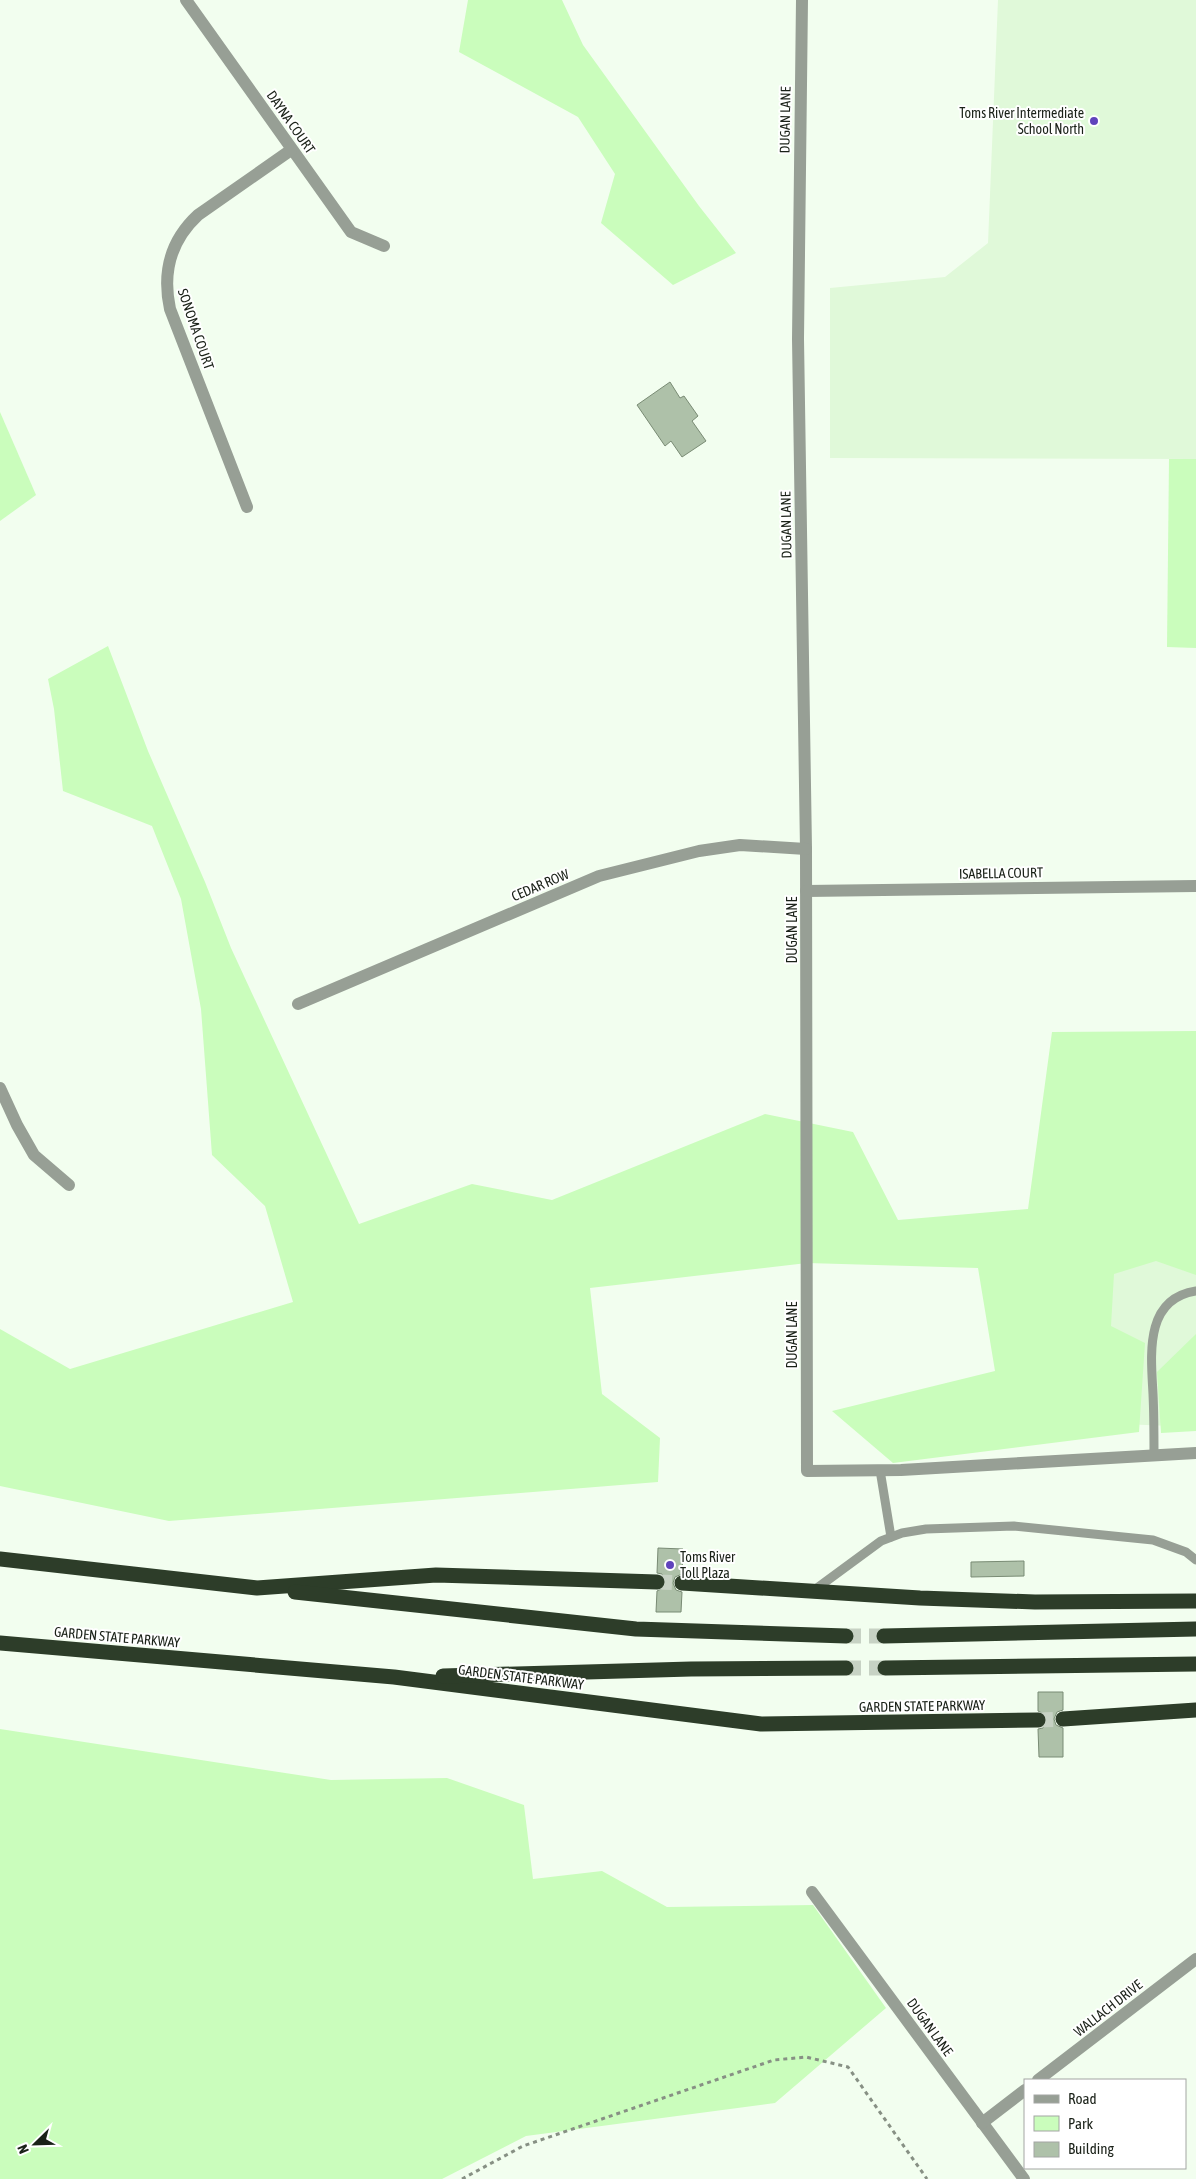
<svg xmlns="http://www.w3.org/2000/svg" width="1196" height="2179" font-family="'Asap Condensed',sans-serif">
	<rect width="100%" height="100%" fill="#f2feef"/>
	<!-- built -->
	<g fill="#e0f9d9">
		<polygon points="998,0 1196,0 1196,459 830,458 830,288 945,277 988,243"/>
		<polygon points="1196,1077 1196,1427 1071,1422 1081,1084"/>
	</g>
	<!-- green -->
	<g fill="#cafdbc">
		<polygon points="468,0 562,0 583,45 699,206 736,253 673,285 601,223 615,174 578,117 459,52"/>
		<polygon points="0,412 36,495 0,521"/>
		<polygon points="1169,459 1196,459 1196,648 1167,647"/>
		<polygon points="108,646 148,751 205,882 231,948 359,1224 472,1184 552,1200 765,1114 853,1132 898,1220 1028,1209 1052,1032 1196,1031 1196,1275 1156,1261 1114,1274 1111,1326 1145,1343 1139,1432 893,1463 832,1411 995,1371 978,1268 807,1263 590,1288 602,1394 660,1438 658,1482 169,1521 0,1486 0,1329 70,1369 293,1302 265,1206 212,1155 201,1009 181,899 152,826 63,791 54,709 48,679"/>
		<polygon points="1196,1334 1196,1431 1161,1433 1157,1372"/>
		<polygon points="0,1729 331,1780 447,1778 524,1805 533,1879 602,1871 667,1907 813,1905 886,2008 775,2103 526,2136 442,2179 0,2179"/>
	</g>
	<!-- building -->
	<g fill="#aec1a9" stroke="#798b74">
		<polygon points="670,382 680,398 684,396 698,416 692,421 706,441 682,457 671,441 665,446 637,405"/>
		<polygon points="658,1548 683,1549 682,1574 675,1577 673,1583 676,1590 682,1592 681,1612 656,1612 657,1591 665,1587 666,1582 662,1574 657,1573"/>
		<polygon points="1024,1561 1024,1576 971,1577 971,1562"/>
		<polygon points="1038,1692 1063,1692 1063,1710 1057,1712 1054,1719 1056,1725 1063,1728 1063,1757 1039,1757 1038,1729 1043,1728 1047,1720 1046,1715 1038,1711"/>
	</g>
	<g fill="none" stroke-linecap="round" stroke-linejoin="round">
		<!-- motorway-tunnel -->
		<g stroke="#c7d2c4" stroke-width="15" stroke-dasharray="15 8" stroke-linecap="butt">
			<polyline points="657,1582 682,1583"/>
			<polyline points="846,1636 884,1636"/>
			<polyline points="846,1668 885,1668"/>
			<polyline points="1038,1720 1063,1719"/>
		</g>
		<!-- path -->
		<polyline stroke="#879084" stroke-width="3" stroke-dasharray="4 4" stroke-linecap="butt" points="462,2179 523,2146 774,2060 806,2057 848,2067 927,2179"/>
		<!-- service -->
		<g stroke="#979f95" stroke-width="9">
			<path d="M 1154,1456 C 1154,1435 1154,1415 1153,1394 C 1151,1355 1144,1299 1196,1291"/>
			<polyline points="880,1470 891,1537"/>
			<polyline points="813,1591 881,1541 902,1533 926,1529 1014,1526 1153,1540 1186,1552 1196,1560"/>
		</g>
		<!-- minor -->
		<g stroke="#979f95" stroke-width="12">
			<polyline points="186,0 351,232 384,246"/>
			<polyline points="802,0 798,339 806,849 807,1471 901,1470 1196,1453"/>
			<path d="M 247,507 L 170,309 C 162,272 170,241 198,215 L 291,150"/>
			<polyline points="806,891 1196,886"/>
			<polyline points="298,1004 599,876 699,851 740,845 806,849"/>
			<polyline points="0,1088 17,1125 34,1155 69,1185"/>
			<polyline points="812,1892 1024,2179"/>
			<polyline points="1038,2080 1196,1959"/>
			<polyline points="982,2123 1025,2090"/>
		</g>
		<!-- motorway -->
		<g stroke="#2d3d29" stroke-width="15">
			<polyline points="0,1559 257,1588 436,1575 657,1582"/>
			<polyline points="682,1583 920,1598 1035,1602 1196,1601"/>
			<polyline points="295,1592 636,1629 846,1636"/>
			<polyline points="884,1636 1196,1629"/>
			<polyline points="0,1643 394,1677 761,1724 1038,1720"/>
			<polyline points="885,1668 1196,1664"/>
			<polyline points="443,1676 691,1669 846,1668"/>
			<polyline points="1063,1719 1196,1710"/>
		</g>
	</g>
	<!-- markers -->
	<g fill="#6043bc" stroke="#fff" stroke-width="2">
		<circle cx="1094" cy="121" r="5"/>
		<circle cx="670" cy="1565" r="5"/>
	</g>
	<g text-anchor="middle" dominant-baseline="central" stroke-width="4" stroke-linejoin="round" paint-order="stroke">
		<!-- poi labels -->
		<g font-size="14" fill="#1a2118" stroke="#fff" text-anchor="end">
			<text x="1084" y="113">Toms River Intermediate<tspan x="1084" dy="16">School North</tspan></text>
			<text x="680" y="1557" text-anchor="start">Toms River<tspan x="680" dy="16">Toll Plaza</tspan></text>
		</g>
		<!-- street labels -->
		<g font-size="14" fill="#1a2118" stroke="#fff">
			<text transform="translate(785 120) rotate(-89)">DUGAN LANE</text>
			<text transform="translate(291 122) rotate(55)">DAYNA COURT</text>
			<text transform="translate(196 329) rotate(71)">SONOMA COURT</text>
			<text transform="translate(786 525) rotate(-91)">DUGAN LANE</text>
			<text transform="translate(1001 873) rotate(-1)">ISABELLA COURT</text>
			<text transform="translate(540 885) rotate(-23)">CEDAR ROW</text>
			<text transform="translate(792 930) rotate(-90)">DUGAN LANE</text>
			<text transform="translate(792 1335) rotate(-90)">DUGAN LANE</text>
			<text transform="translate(117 1637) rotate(5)">GARDEN STATE PARKWAY</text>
			<text transform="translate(521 1677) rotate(7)">GARDEN STATE PARKWAY</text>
			<text transform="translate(922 1706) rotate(-1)">GARDEN STATE PARKWAY</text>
			<text transform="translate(1108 2008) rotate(-38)">WALLACH DRIVE</text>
			<text transform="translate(930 2027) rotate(54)">DUGAN LANE</text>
		</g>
	</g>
	<!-- legend -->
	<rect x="1024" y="2079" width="162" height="90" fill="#ffffff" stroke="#a3a6a3"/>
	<rect x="1034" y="2095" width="25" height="8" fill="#979f95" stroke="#a3a6a3"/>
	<text x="1068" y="2104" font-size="15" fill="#1a2118">Road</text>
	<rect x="1034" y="2116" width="25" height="15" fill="#cafdbc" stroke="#a3a6a3"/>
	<text x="1068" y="2129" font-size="15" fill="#1a2118">Park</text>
	<rect x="1034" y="2142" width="25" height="15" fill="#aec1a9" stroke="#a3a6a3"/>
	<text x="1068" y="2154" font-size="15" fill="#1a2118">Building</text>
	<!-- north arrow -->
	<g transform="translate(35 2144) rotate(247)" stroke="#ffffff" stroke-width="4" paint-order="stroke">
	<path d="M0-4L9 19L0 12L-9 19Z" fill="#1a2118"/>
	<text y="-8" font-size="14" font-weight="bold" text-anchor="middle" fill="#1a2118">N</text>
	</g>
</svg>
